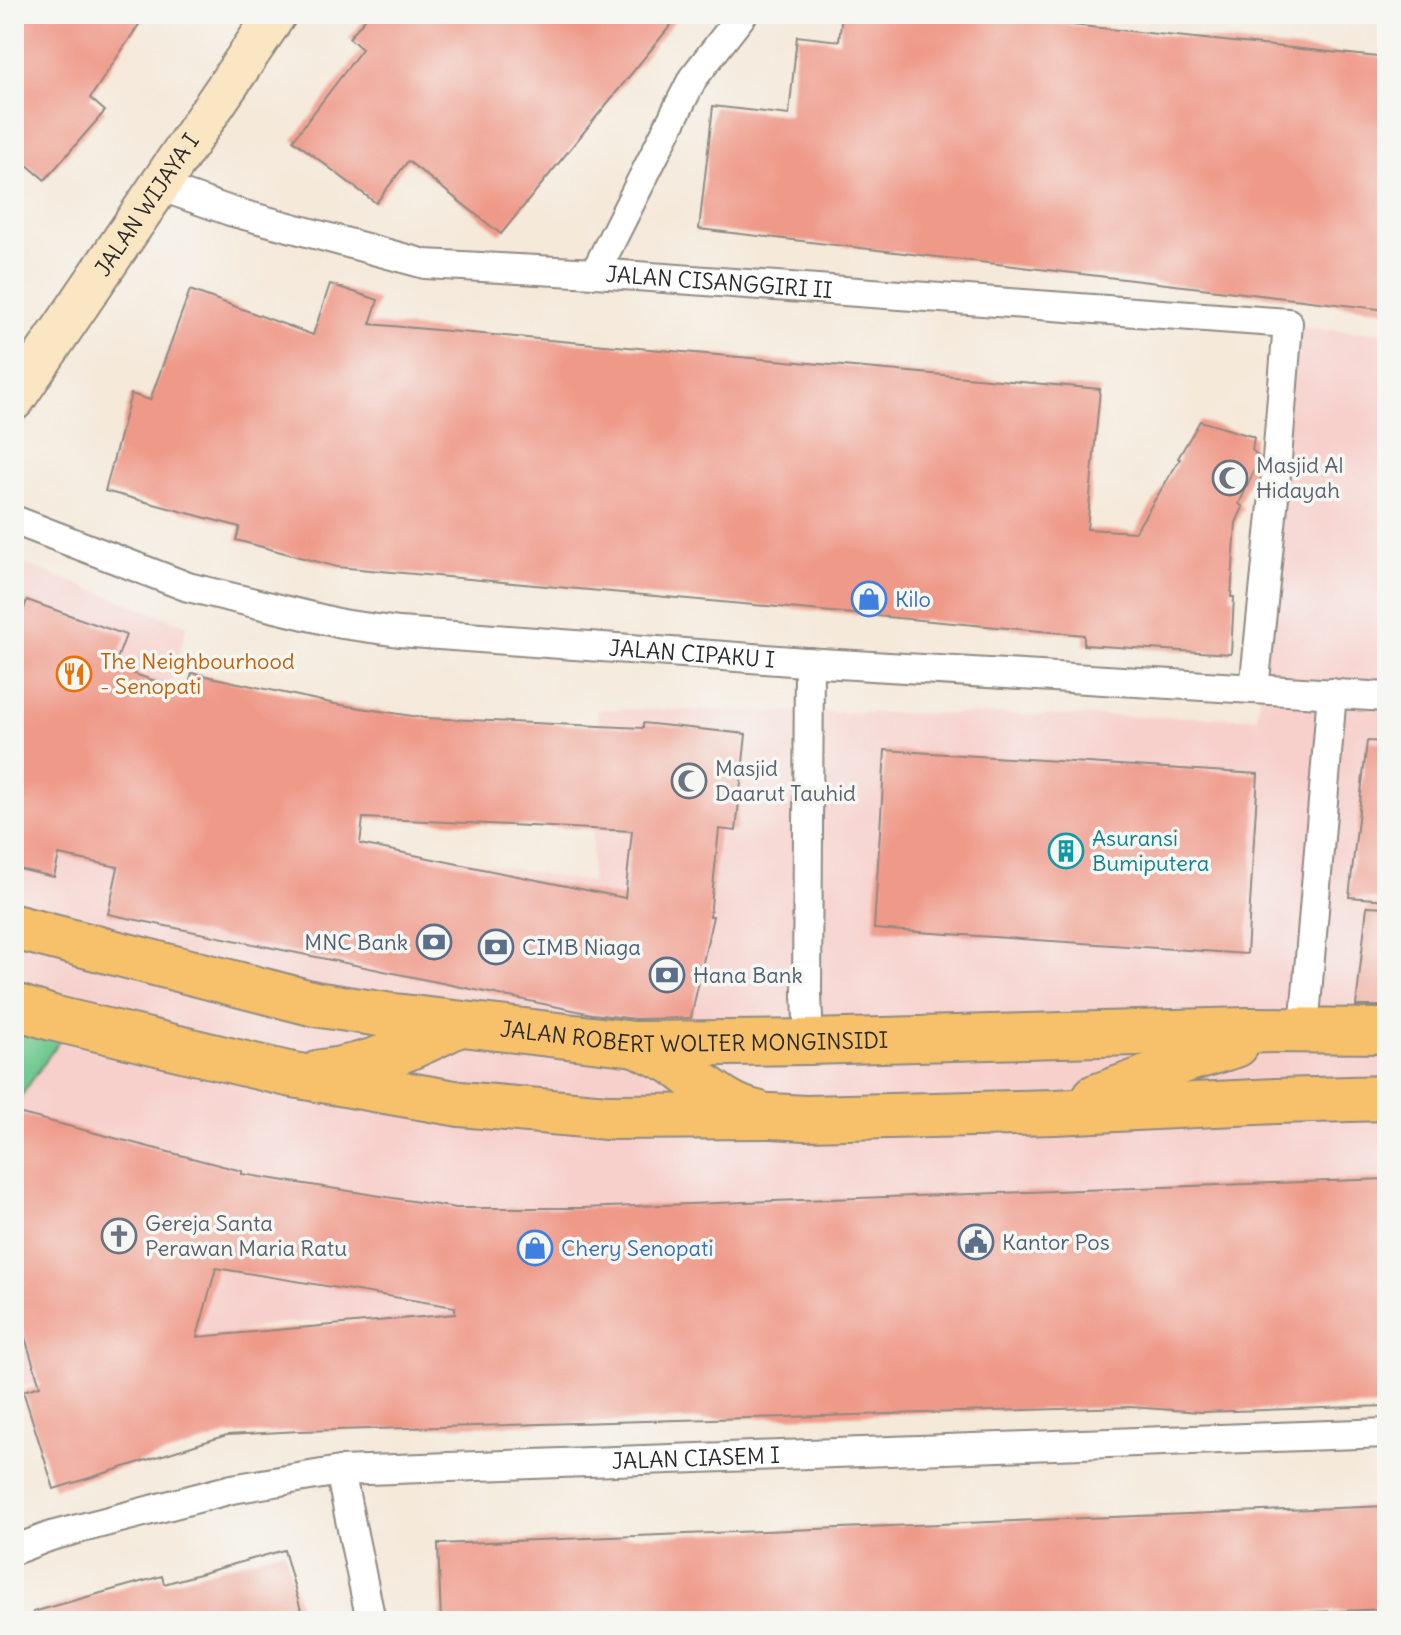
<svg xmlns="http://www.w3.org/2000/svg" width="1401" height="1635" font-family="Delius,sans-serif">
	<rect width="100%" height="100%" fill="#f6f6f2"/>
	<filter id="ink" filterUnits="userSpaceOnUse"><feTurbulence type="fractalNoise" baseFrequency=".0125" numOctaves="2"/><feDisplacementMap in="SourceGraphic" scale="16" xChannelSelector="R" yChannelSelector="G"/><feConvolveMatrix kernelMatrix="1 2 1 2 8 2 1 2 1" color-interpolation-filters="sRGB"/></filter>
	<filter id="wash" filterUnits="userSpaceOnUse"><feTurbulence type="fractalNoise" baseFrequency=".006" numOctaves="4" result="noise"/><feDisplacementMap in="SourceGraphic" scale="32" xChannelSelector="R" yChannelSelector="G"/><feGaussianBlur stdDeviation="1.8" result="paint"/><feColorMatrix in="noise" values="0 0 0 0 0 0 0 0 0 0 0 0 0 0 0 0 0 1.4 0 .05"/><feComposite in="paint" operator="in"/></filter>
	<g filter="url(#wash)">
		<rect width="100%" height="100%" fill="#f5e9da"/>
		<!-- built -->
		<polygon fill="#f7d0cc" points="1288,328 1387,333 1387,1289 276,1323 14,1389 14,560 187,626 139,791 260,822 591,883 598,709 1257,718"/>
		<!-- green -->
		<polygon fill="#70c990" stroke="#4e7a5e" stroke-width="2" points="14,1009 72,1023 14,1106"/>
		<g id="blocks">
			<!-- building -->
			<g fill="#ef9988" fill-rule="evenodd">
				<polygon points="14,14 146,14 90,98 105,111 45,180 14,154"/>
				<polygon points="369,14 680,14 501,234 408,161 376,203 293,140 362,49 349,38"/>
				<polygon points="842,14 967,14 1387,58 1387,310 699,229 713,106 789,115 797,36 839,41"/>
				<polygon points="330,284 378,300 370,324 1100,389 1087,529 1135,532 1180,459 1178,458 1200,421 1254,437 1252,450 1260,458 1239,504 1243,507 1236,523 1231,597 1234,597 1231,654 1084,645 1084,635 337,567 236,540 240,527 105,491 131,394 150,400 190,290 313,335"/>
				<path d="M 27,600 L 126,635 L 114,667 L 187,692 L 192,673 L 335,704 L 425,718 L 643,728 L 643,723 L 746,734 L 736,831 L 719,829 L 710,916 L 713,916 L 691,1018 L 636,1019 L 592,1014 L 108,914 L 118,867 L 59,855 L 54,877 L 14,868 L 14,636 ZM 363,818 L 632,831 L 625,898 L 360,844 Z"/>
				<polygon points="1367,741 1387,742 1387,900 1349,897"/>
				<polygon points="885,750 1258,774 1247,954 874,929"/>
				<polygon points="1367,906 1387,907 1387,1006 1356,1006"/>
				<path d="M 14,1112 L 242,1171 L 242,1174 L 456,1208 L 580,1208 L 1387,1179 L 1387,1406 L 1201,1412 L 1130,1407 L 300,1431 L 227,1435 L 54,1489 L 23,1391 L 40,1386 L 14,1302 ZM 216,1268 L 455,1307 L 455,1314 L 197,1337 Z"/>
				<polygon points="1387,1506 1387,1609 1092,1621 441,1621 438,1544"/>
				<polygon points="284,1550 304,1621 35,1621 33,1612 162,1576 164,1584"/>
			</g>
		</g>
	</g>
	<g filter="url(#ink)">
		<use href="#blocks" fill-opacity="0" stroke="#908a82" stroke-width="2"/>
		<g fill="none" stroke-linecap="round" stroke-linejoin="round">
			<!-- minor casing -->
			<g stroke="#908a82" stroke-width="32">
				<g id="minor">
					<path id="s1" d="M 159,186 L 230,211 L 425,264 L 595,273 L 1288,323 L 1274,496 L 1254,689"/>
					<polyline points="595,273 693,78 743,14"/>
					<path id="s2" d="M 14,520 L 188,587 L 342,624 L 399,632 L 805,662 L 1387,697"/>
					<polyline points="1304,1030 1332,693"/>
					<polyline points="809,1042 807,995 809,662"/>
					<polyline points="340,1471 371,1621"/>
					<path id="s3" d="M 14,1550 L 51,1536 L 232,1489 L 340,1471 L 1387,1433"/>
				</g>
			</g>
			<!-- secondary casing -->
			<g stroke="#908a82" stroke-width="44">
				<g id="secondary">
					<path id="s4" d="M 14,400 L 276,14"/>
				</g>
			</g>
			<!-- primary casing -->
			<g stroke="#908a82" stroke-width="48">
				<g id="primary">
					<path id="s5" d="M 14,927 L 315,1004 L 386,1015 L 635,1044 L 809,1042 L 1248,1030 L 1387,1031"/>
					<polyline points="14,1006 52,1018 288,1074 460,1104 607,1117 772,1116 805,1118 1055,1112 1276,1101 1387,1098"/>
					<path d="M 637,1045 C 648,1050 660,1055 671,1061 C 698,1079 724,1107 757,1113"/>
					<path d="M 321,1072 C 369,1067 415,1046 459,1024"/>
					<polyline points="1095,1097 1142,1080 1179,1062 1236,1045"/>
				</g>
			</g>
			<!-- minor -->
			<use href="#minor" stroke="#fff" stroke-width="28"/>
			<!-- secondary -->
			<use href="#secondary" stroke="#fbe6c4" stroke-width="40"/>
			<!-- primary -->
			<use href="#primary" stroke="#f6c16b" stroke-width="44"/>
		</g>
	</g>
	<!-- icons -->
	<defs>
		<g id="mosque-ring" transform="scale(1.8)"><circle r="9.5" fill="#f6f6f2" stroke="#6b7280" stroke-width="1.5"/><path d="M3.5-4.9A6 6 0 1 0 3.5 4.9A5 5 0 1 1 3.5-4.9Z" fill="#6b7280"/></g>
		<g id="shop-ring" transform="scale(1.8)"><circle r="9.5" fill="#f6f6f2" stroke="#3f7fe0" stroke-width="1.5"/><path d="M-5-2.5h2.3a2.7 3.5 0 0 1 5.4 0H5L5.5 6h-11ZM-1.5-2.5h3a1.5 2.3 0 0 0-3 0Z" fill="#3f7fe0"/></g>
		<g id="restaurant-ring" transform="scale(1.8)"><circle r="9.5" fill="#f6f6f2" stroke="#e8710a" stroke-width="1.5"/><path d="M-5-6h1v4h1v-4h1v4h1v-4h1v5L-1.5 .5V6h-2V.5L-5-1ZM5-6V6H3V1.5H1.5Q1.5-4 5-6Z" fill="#e8710a"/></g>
		<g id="building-ring" transform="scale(1.8)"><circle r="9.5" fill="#f6f6f2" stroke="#0f9aa8" stroke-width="1.5"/><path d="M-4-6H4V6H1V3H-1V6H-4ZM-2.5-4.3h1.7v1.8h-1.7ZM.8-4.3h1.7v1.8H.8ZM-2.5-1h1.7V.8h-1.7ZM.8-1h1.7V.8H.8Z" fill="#0f9aa8"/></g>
		<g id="bank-ring" transform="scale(1.8)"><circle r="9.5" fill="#f6f6f2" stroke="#5c6f8a" stroke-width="1.5"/><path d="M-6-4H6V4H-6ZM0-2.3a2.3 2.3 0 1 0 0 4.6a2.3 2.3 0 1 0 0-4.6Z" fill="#5c6f8a"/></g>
		<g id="church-ring" transform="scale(1.8)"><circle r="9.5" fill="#f6f6f2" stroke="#6b7280" stroke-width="1.5"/><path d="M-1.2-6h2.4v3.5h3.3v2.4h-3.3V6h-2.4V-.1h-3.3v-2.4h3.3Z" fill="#6b7280"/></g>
		<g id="civic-ring" transform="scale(1.8)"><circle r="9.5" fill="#f6f6f2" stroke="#5c6f8a" stroke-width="1.5"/><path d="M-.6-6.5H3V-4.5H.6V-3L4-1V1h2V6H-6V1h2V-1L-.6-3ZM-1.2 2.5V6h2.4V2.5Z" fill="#5c6f8a"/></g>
	</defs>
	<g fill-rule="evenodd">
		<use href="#mosque-ring" x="1230" y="478"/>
		<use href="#shop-ring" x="869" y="599"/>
		<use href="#restaurant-ring" x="74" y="674"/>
		<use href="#mosque-ring" x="689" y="781"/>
		<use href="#building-ring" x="1066" y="851"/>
		<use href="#bank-ring" x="434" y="942"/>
		<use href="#bank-ring" x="496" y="947"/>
		<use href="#bank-ring" x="667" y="975"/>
		<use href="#church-ring" x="119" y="1236"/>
		<use href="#civic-ring" x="976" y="1242"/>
		<use href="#shop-ring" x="535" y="1248"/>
	</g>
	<g text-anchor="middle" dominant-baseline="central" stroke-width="7" stroke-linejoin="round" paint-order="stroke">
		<!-- street labels -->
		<g font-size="22" fill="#2b2b2b" stroke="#f6f6f2">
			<text stroke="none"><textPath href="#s4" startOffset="236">JALAN WIJAYA I</textPath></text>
			<text stroke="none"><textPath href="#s1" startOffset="572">JALAN CISANGGIRI II</textPath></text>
			<text stroke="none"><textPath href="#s2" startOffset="696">JALAN CIPAKU I</textPath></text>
			<text stroke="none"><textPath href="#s5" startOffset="692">JALAN ROBERT WOLTER MONGINSIDI</textPath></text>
			<text stroke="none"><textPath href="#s3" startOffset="692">JALAN CIASEM I</textPath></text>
		</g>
		<!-- worship labels -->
		<g font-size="22" fill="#5b616d" stroke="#f6f6f2" text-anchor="start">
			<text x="1256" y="465">Masjid Al<tspan x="1256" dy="25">Hidayah</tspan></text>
			<text x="715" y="768">Masjid<tspan x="715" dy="25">Daarut Tauhid</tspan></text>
			<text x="145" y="1223">Gereja Santa<tspan x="145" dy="25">Perawan Maria Ratu</tspan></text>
		</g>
		<!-- shop labels -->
		<g font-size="22" fill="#366cbe" stroke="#f6f6f2" text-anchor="start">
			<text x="895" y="599">Kilo</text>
			<text x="561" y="1248">Chery Senopati</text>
		</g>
		<!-- food labels -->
		<g font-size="22" fill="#c56008" stroke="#f6f6f2" text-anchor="start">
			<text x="100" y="661">The Neighbourhood<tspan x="100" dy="25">- Senopati</tspan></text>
		</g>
		<!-- culture labels -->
		<g font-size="22" fill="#0d838f" stroke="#f6f6f2" text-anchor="start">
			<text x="1092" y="838">Asuransi<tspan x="1092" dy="25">Bumiputera</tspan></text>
		</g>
		<!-- service labels -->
		<g font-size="22" fill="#4e5e75" stroke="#f6f6f2" text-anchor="start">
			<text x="408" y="942" text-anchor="end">MNC Bank</text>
			<text x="522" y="947">CIMB Niaga</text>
			<text x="693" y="975">Hana Bank</text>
			<text x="1002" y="1242">Kantor Pos</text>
		</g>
	</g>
	<!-- margin -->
	<rect width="1401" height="1635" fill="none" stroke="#f6f6f2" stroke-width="48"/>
</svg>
